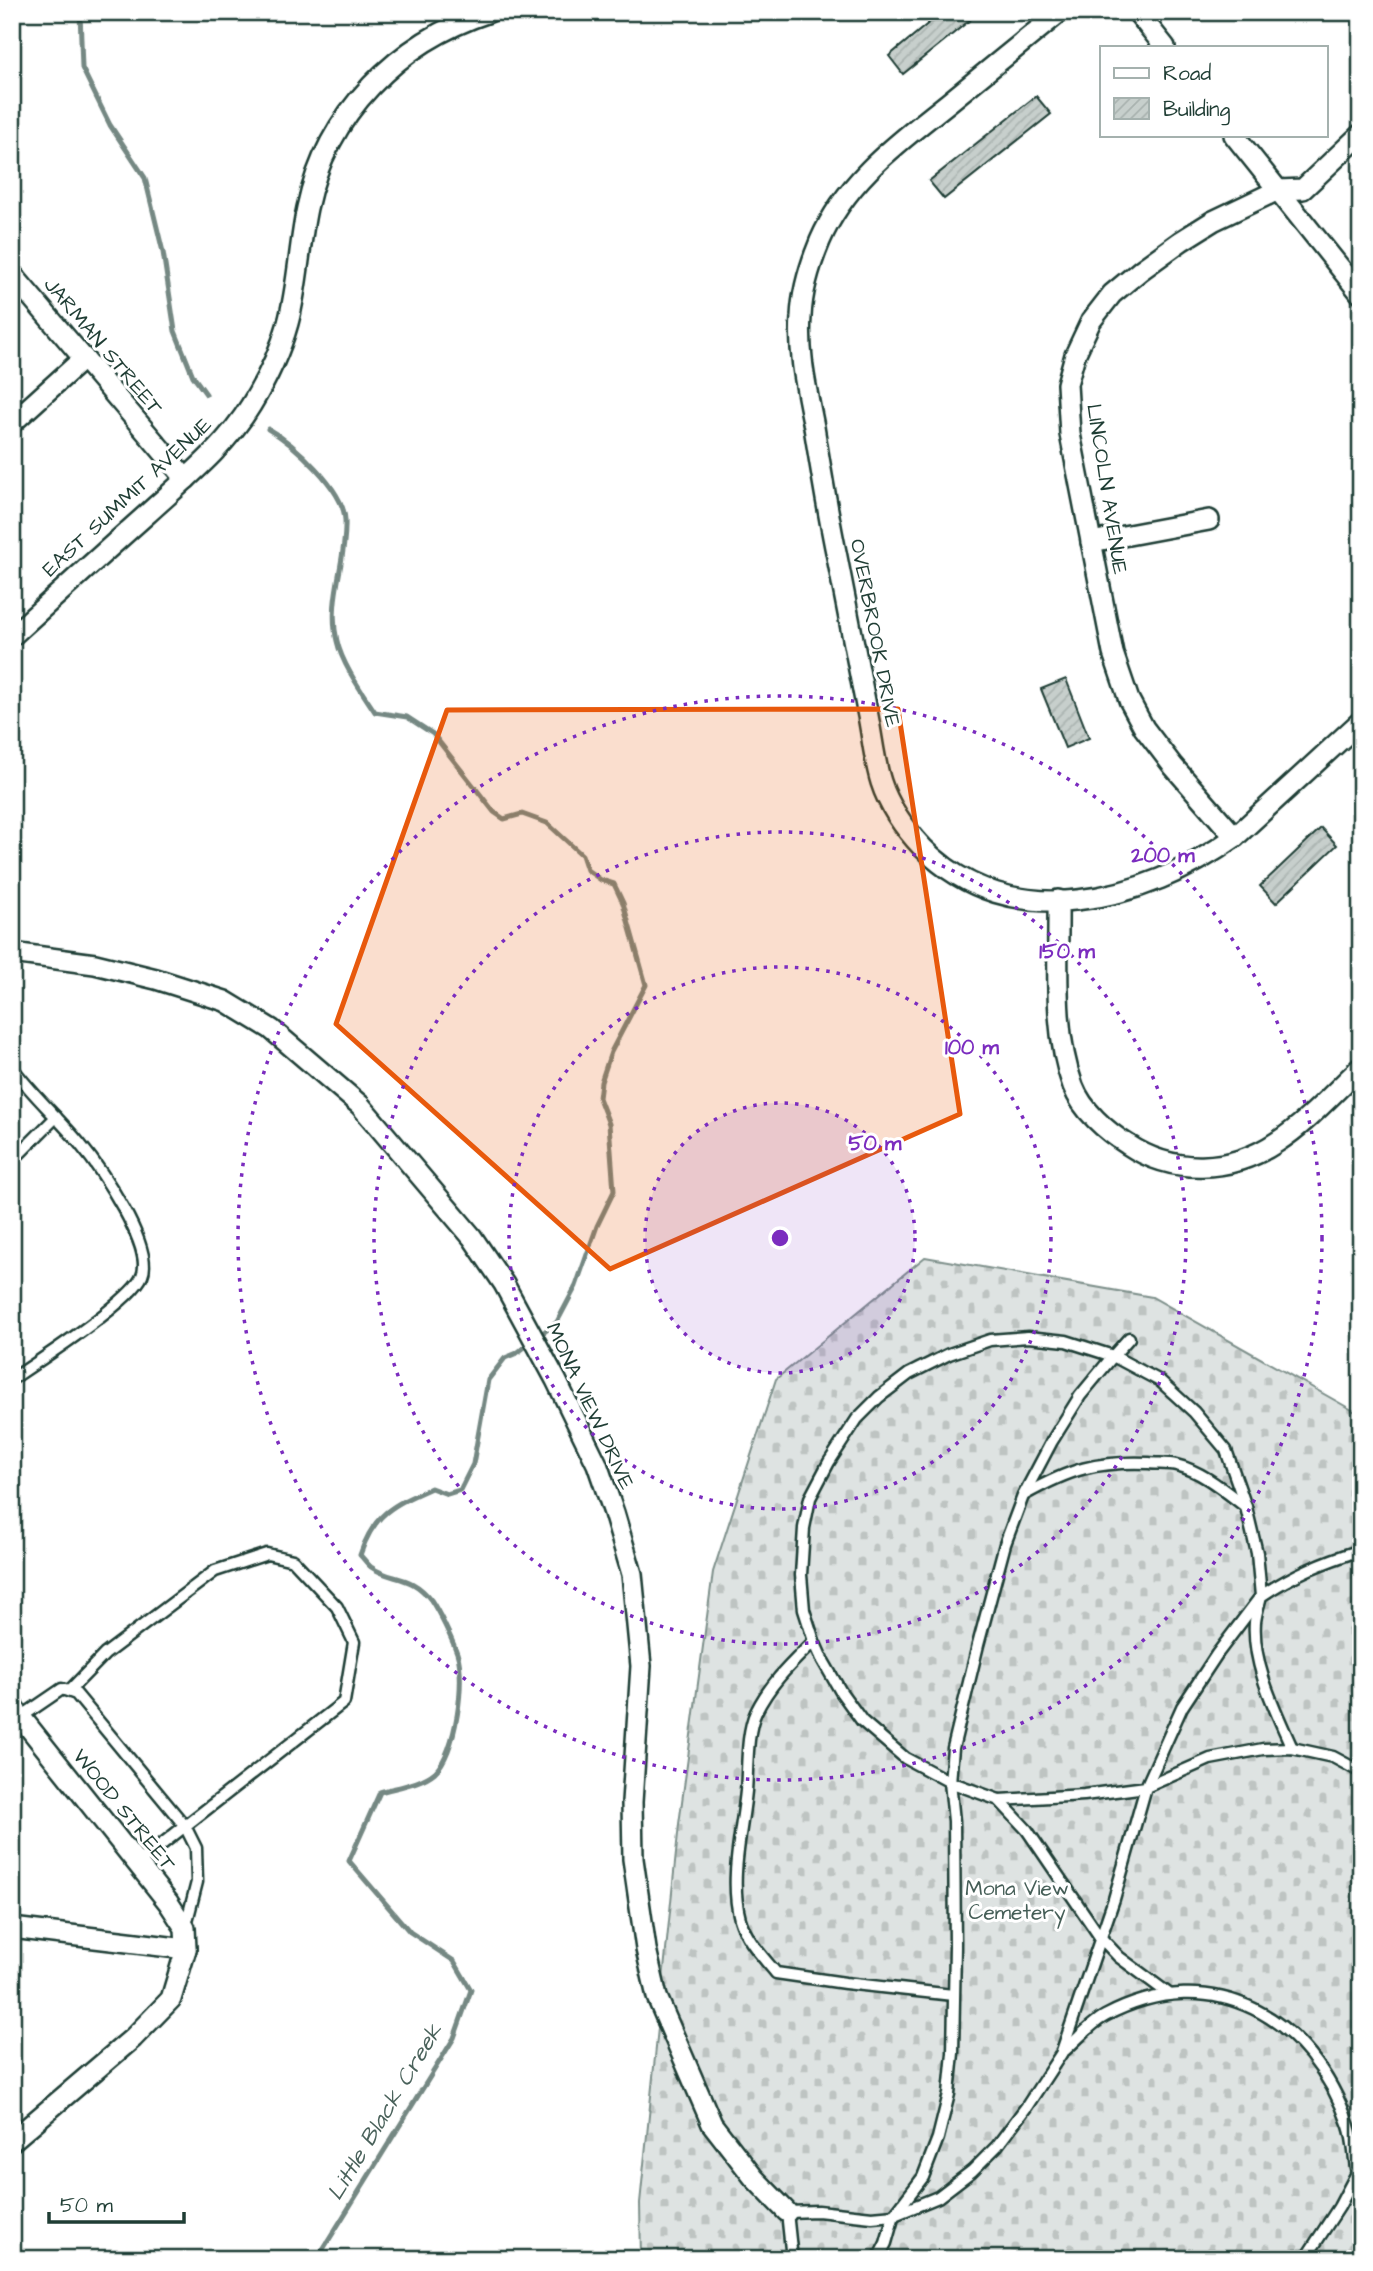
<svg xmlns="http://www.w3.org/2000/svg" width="1373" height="2271" font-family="'Architects Daughter',sans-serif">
	<defs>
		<pattern id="cemetery-stones" width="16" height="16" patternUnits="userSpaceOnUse" patternTransform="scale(1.75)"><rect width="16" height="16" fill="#dee3e2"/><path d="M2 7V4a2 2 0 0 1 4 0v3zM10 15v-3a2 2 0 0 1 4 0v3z" fill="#bec4c2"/></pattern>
		<pattern id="building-hatch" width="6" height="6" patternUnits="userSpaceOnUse" patternTransform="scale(1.75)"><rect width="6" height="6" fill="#c7cfcc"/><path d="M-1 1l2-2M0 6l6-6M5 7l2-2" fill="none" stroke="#aab3b0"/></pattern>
	</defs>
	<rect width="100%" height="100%" fill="#fff"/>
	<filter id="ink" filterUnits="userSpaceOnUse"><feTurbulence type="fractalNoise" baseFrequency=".0143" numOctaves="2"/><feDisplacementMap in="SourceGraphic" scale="14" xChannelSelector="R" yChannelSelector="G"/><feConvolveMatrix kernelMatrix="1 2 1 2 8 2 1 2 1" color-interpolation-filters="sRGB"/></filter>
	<g filter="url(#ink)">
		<!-- cemetery -->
		<polygon fill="url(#cemetery-stones)" stroke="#7e908b" stroke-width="2" points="925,1257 1152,1297 1361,1415 1361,2259 641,2259 640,2203 679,1824 713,1572 776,1379"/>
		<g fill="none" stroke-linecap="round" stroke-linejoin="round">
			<!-- stream -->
			<g stroke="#758883" stroke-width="5">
				<polyline points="80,12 82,68 110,125 145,178 163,252 175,331 193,376 206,394"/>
				<path d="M 268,429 C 293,443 344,489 345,520 C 347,561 327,600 337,641 C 342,664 362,692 375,712 L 407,717 L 433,734 L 494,812 L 504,819 L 522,814 L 547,823 L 582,855 L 587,870 L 601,880 L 614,884 L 623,903 L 646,985 L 611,1052 L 601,1082 L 599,1098 L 609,1124 L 614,1191 L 597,1226 L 576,1286 L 557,1322 L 517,1353 L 505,1358 L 488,1380 L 473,1464 L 460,1490 L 447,1494 L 431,1488 C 393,1505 374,1513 360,1555 C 364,1559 367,1564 371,1567 C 392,1582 410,1573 431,1600 C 439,1612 452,1639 457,1653 C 466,1679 456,1752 435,1772 C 421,1784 397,1787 380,1792 L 349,1861 L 410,1932 L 454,1961 L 471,1990 L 454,2038 L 317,2259"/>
			</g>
		</g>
		<!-- building -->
		<g fill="url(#building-hatch)" stroke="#1f3d34" stroke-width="2">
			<polygon points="942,12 980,12 903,74 889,56"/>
			<polygon points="1036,96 1051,114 944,199 929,181"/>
			<polygon points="1066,679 1089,738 1065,748 1041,689"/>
			<polygon points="1321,828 1337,845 1276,903 1260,886"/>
		</g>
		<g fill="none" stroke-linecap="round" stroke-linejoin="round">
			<!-- lane casing -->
			<g stroke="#1f3d34" stroke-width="15">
				<g id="lane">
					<path d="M 12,1067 C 32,1095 58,1117 80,1144 C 99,1167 155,1247 142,1276 C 132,1301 39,1361 12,1379"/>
					<polyline points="12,1161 56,1117"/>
					<path d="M 1024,1495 C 1070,1469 1096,1461 1149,1463 C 1157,1464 1168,1463 1176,1465 C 1202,1471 1225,1491 1246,1507"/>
					<path d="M 814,1641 C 791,1664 771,1682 756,1712 C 746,1733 748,1768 746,1791 C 742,1832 729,1879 740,1919 C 746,1940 763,1957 776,1973 L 845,1983 L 953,1995"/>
					<polyline points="70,1690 105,1654 215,1571 267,1554 293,1560 337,1607 354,1642 344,1702 185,1826 196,1848 197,1882 186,1925"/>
					<polyline points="21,1717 62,1689 76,1694 185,1826 138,1863"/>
					<path d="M 1292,1748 C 1275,1709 1252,1665 1255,1622 C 1256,1613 1259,1604 1261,1596 C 1294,1574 1323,1562 1361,1550"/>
					<polyline points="999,1800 1084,1795 1146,1787 1182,1707 1217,1654 1261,1596 1257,1553 1246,1507 1226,1450 1194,1412 1160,1381 1113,1356 1129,1338"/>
					<path d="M 1064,2051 C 1077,2040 1090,2024 1105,2016 C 1213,1959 1312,2017 1349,2126 C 1354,2140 1354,2158 1357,2174 L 1361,2179"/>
					<polyline points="792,2259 787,2212 818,2211 872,2217 894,2215 938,2197 972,2171 997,2146 1027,2106 1061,2054 1114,1899 1146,1787 1210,1759 1263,1749 1292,1748 1333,1757 1361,1772"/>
					<polyline points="878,2259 886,2243 894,2215 923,2177 938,2138 949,2094 953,2053 955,1947 954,1821 950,1782 953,1748 978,1645 1005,1544 1023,1496 1052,1441 1080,1396 1113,1356 1066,1341 1028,1337 990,1340 949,1354 909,1374 879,1397 857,1419 829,1462 810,1498 804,1528 801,1575 804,1610 814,1641 822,1659 841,1692 862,1721 905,1758 950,1782 999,1800 1027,1830 1100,1937 1119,1957 1169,1994"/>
					<polyline points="1305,2259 1339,2207 1359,2169"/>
				</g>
			</g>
			<!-- street casing -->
			<g stroke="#1f3d34" stroke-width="24">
				<g id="street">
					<path d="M 1060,12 C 1023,42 985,73 948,103 C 898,143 846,180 820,241 C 810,265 802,291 801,317 C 798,354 807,391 814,427 C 821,470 828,514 837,557 C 847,608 857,660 867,711 C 872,734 874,760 881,782 C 889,807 905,829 923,848 C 1010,936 1145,902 1235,837 L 1361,721"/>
					<polyline points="1137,12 1165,47"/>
					<polyline points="1234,135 1361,294"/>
					<polyline points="12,274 186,479"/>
					<polyline points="12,423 84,358"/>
					<polyline points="1091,542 1209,520"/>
					<path d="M 12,636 C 57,595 101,555 146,515 C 183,481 225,448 251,405 C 267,379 280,352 288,323 C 298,286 299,246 307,208 C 327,113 398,42 489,12"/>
					<polyline points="1235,837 1173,766 1144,728 1129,700 1113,653 1070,434 1067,384 1075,355 1091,321 1112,294 1141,270 1181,241 1213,221 1278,190 1303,189 1361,134"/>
					<path d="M 1058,900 C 1059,961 1052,1029 1073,1086 C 1082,1110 1106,1131 1127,1144 C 1173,1175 1231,1173 1277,1142 C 1308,1122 1334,1092 1361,1067"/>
					<polyline points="12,953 95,964 156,979 225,1001 271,1029 360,1105 472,1237 504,1284 556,1380 597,1464 614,1513 632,1574 641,1666 632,1802 633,1859 646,1949 657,1997 712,2124 754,2178 787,2212"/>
					<polyline points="12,1706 168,1902 185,1928 186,1949 171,1999 133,2038 12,2141"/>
					<polyline points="12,1928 186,1949"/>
				</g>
			</g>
			<!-- lane -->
			<use href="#lane" stroke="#fff" stroke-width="10"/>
			<!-- street -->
			<use href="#street" stroke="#fff" stroke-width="19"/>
		</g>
	</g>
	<!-- marked area -->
	<path fill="#e8590c" fill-opacity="0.2" stroke="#e8590c" stroke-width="5" stroke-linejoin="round" d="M 898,709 L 960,1114 L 610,1269 L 336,1024 L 447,710 Z"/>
	<!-- distance rings -->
	<circle cx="780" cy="1238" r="135" fill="#7b2cbf" fill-opacity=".12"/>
	<g fill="none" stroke="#7b2cbf" stroke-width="3.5" stroke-dasharray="3.5 7">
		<circle cx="780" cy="1238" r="135"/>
		<circle cx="780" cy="1238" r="271"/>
		<circle cx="780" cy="1238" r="406"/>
		<circle cx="780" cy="1238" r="542"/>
	</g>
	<g text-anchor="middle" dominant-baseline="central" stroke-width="6" stroke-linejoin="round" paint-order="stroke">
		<!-- street labels -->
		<g font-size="21" fill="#1f3d34" stroke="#fff">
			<text transform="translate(103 346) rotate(50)">JARMAN STREET</text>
			<text transform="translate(1107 489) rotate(81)">LINCOLN AVENUE</text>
			<text transform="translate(127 497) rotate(-43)">EAST SUMMIT AVENUE</text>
			<text transform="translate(875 633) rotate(79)">OVERBROOK DRIVE</text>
			<text transform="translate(590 1406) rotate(65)">MONA VIEW DRIVE</text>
			<text transform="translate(124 1810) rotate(51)">WOOD STREET</text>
		</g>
		<!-- park labels -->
		<g font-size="21" fill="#455e57" stroke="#fff">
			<text x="1017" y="1888">Mona View<tspan x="1017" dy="24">Cemetery</tspan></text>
		</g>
		<!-- water labels -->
		<g font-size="23" font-style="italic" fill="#4a625b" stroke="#fff">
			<text transform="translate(385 2112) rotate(-59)">Little Black Creek</text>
		</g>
	</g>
	<circle cx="780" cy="1238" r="10" fill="#7b2cbf" stroke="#fff" stroke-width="3.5"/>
	<g font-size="21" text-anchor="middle" font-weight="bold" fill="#7b2cbf" stroke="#fff" stroke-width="6" stroke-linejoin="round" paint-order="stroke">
		<text x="1163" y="862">200 m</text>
		<text x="1067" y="958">150 m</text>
		<text x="972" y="1054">100 m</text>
		<text x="875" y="1150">50 m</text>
	</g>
	<!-- margin -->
	<rect width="1373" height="2271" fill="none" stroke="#fff" stroke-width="42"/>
	<rect x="21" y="21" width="1331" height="2229" fill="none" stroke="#1f3d34" stroke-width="2.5" filter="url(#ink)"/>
	<!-- legend -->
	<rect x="1100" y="46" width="228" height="91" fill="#ffffff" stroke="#a5b1ae" stroke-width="2"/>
	<rect x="1114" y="68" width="35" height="10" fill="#ffffff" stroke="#a5b1ae" stroke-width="2"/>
	<text x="1163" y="80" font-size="21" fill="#1f3d34">Road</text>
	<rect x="1114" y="98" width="35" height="21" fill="url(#building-hatch)" stroke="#a5b1ae" stroke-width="2"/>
	<text x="1163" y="116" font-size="21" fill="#1f3d34">Building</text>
	<!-- scale -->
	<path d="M49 2212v10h135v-10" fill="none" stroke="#1f3d34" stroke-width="3.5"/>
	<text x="60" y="2212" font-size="21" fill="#1f3d34" stroke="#ffffff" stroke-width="5" paint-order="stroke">50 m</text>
</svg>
